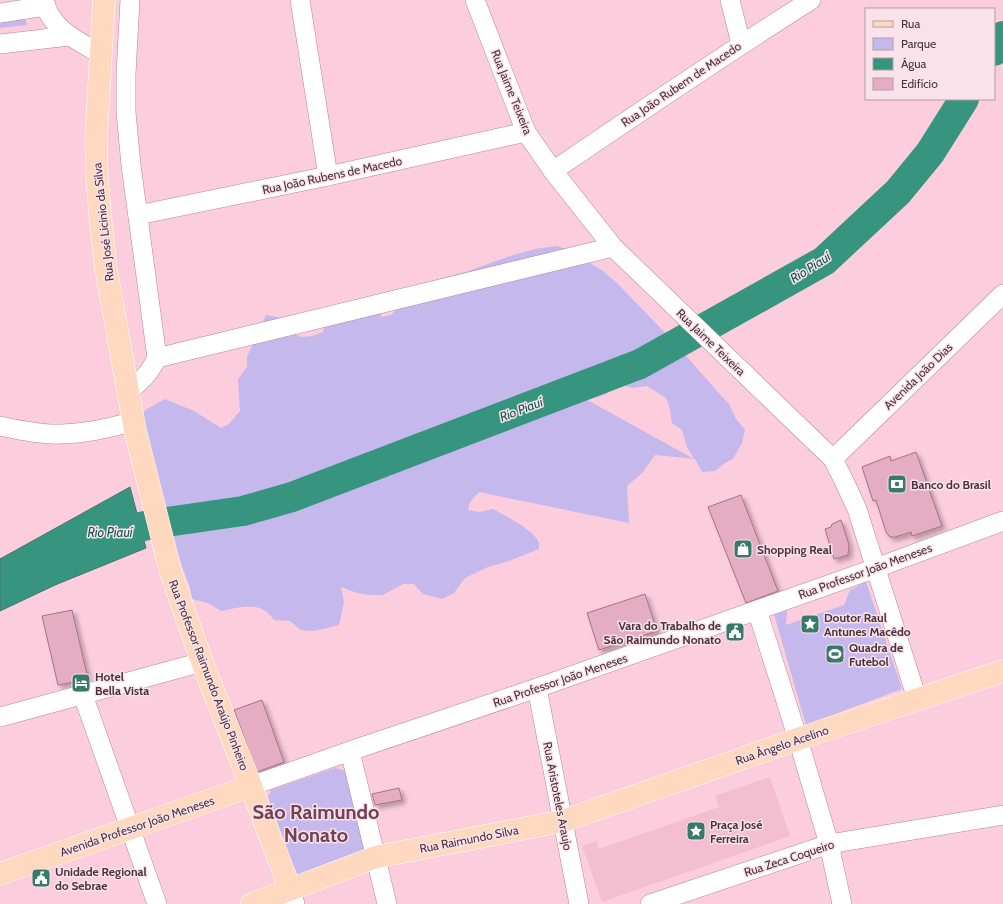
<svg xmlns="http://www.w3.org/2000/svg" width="1003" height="904" font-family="Cabin,sans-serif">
	<defs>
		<filter id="shadow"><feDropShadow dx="3.5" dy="3.5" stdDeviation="2" flood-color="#0004"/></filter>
	</defs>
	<rect width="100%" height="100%" fill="#fccddd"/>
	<!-- built -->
	<polygon fill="#f2bed0" points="770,777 790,836 602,902 582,846 596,841 599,849 719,807 715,796"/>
	<!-- green -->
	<g fill="#c5b8ed" fill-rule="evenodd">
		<polygon points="23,8 27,25 0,28 0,11"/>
		<path d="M 556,246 L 570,250 L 590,263 L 603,271 L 618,284 L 672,340 L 717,391 L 729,404 L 736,419 L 745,430 L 742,443 L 733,459 L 725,463 L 715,471 L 702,472 L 695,459 L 655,455 L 643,472 L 627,486 L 629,523 L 479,492 L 470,502 L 468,510 L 480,512 L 493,509 C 504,515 536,531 539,543 C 539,545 539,547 539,549 L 509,561 L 488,567 L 465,578 L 454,593 L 442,599 L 423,594 L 414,584 L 403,584 L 383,595 L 369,595 L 357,593 L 341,587 L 344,603 L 339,625 L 314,631 L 301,630 L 290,621 L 274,620 C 260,600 242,607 221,611 L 208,603 L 192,599 L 190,588 L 178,555 L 162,551 L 136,419 L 147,409 L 165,399 L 194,411 L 221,428 L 229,424 L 240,411 L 238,379 L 247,367 L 247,357 L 266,315 L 283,318 L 290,331 L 301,337 L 312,336 L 323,332 L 326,322 L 377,308 L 382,317 L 391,315 L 421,284 L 468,271 L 510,256 L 535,249 ZM 613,374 L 620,384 L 632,388 L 647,386 L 666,398 L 670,409 L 672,423 L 682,430 L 687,447 L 694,459 L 582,397 L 595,398 L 607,394 L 611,385 Z"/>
		<polygon points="866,582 902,689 806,725 774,614 787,611 786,625 844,605 850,590"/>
		<polygon points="335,768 346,771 364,848 362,853 300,876 297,874 270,809 268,796 271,790"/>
	</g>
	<!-- water -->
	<polygon fill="#36947f" stroke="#3c776b" points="130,487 146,548 55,585 0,611 0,559"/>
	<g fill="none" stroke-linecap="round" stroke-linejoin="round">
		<!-- river -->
		<g stroke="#36947f" stroke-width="30">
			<polyline points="994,51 1003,36"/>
			<polyline points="101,537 105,535 153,524 243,511 292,497 640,364 824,261 898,192 930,153 964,99"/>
		</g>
	</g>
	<!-- building -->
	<g fill="#e5adc1" stroke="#a67184" filter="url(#shadow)">
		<polygon points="916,452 942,526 912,536 911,532 895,537 891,537 889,536 886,532 876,500 873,501 862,467 890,456 891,461"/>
		<polygon points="741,495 778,591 746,603 708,507"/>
		<polygon points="841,520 849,545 848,555 834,559 825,529 831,527 832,524"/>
		<polygon points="645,594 657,631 599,650 587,613"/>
		<polygon points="72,610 88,679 58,685 42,616"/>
		<polygon points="262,700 284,762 257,772 234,710"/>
		<polygon points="399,788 402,800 375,805 372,794"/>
	</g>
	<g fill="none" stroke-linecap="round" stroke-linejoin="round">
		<!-- minor casing -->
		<g stroke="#b88396" stroke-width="20">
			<g id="minor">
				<path d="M 44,0 C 50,29 78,41 101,54"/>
				<polyline points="300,0 328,176"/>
				<polyline points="475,0 526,132 553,171 613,247 833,459 845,483 857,509 917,699"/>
				<polyline points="730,0 741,44"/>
				<polyline points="0,13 46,6"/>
				<polyline points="0,44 69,36"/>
				<path d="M 553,171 C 638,113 724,55 811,0"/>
				<polyline points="138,215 328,176 526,132"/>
				<polyline points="157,358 613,247"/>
				<path d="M 129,391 C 142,380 149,374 157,358 L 131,165 L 126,112 L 126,74 L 130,0"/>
				<path d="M 0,426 C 19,430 41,435 61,434 C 86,434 109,427 133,422"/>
				<polyline points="833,459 1003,294"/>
				<polyline points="757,610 798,739 829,844 842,904"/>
				<polyline points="537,688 579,904"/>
				<polyline points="83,695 157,904"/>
				<polyline points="0,717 202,662"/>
				<polyline points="350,751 387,904"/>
				<polyline points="251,786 350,751 537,688 876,568 1003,521"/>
				<polyline points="290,889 295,904"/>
				<polyline points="650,904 829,844 1003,815"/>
			</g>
		</g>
		<!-- major casing -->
		<g stroke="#fff" stroke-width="23">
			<g id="major">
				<polyline points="104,0 96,139 97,176 100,214 106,269 135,430 171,573 202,662 251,786 290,889"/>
				<polyline points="0,874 251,786"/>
				<polyline points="252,904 376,857 563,821 798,739 1003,671"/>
			</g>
		</g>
		<!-- minor -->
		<use href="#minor" stroke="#fff" stroke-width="19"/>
		<!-- major -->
		<use href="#major" stroke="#fed9bf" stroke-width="22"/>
	</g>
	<!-- icons -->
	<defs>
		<g id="bank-square" transform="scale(1)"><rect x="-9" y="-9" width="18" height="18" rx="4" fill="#38796a" stroke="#fae2ea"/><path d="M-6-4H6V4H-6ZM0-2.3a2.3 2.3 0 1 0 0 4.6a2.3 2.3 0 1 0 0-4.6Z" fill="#fff"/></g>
		<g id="shop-square" transform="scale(1)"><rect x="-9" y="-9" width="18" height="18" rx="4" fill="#38796a" stroke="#fae2ea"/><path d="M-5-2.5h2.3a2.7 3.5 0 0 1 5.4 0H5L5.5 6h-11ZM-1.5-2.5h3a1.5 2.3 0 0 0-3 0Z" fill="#fff"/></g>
		<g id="sight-square" transform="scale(1)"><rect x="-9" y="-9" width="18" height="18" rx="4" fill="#38796a" stroke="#fae2ea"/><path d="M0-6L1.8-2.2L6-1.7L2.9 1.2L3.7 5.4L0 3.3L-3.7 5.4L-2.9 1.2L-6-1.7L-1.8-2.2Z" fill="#fff"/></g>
		<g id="civic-square" transform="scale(1)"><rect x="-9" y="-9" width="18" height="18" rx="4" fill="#38796a" stroke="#fae2ea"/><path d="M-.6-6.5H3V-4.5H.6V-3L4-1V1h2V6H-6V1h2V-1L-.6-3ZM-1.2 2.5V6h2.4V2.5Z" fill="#fff"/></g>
		<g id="stadium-square" transform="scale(1)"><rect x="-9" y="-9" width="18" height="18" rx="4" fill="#38796a" stroke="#fae2ea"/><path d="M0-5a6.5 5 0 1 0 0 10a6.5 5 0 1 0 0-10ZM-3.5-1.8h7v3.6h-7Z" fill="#fff"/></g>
		<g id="hotel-square" transform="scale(1)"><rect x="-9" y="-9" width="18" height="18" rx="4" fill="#38796a" stroke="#fae2ea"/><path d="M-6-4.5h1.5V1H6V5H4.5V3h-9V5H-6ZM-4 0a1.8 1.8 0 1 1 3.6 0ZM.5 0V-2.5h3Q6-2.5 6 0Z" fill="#fff"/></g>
	</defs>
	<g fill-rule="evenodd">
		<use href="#bank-square" x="897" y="484"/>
		<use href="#shop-square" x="743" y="549"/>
		<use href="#sight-square" x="810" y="624"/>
		<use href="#civic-square" x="735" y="632"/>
		<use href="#stadium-square" x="835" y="654"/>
		<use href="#hotel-square" x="81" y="683"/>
		<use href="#sight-square" x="696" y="831"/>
		<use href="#civic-square" x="41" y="878"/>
	</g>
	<g text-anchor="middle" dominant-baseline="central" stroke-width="3" stroke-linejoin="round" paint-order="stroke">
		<!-- street labels -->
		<g font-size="12" fill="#4a333c" stroke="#fae2ea">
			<text transform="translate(681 84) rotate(-34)">Rua João Rubem de Macedo</text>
			<text transform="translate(512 92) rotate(68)">Rua Jaime Teixeira</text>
			<text transform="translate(332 175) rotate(-12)">Rua João Rubens de Macedo</text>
			<text transform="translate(103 222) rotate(-96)">Rua José Licinio da Silva</text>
			<text transform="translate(711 342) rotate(44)">Rua Jaime Teixeira</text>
			<text transform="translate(918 376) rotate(-44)">Avenida João Dias</text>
			<text transform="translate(865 571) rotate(-20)">Rua Professor João Meneses</text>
			<text transform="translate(209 675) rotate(69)">Rua Professor Raimundo Araújo Pinheiro</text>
			<text transform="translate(560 680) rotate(-19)">Rua Professor João Meneses</text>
			<text transform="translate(782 745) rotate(-19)">Rua Ângelo Acelino</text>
			<text transform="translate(558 796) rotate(79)">Rua Aristoteles Araujo</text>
			<text transform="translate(137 826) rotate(-19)">Avenida Professor João Meneses</text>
			<text transform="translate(469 839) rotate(-11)">Rua Raimundo Silva</text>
			<text transform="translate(789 858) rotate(-18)">Rua Zeca Coqueiro</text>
		</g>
		<!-- poi labels -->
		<g font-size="12" font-weight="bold" fill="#4a333c" stroke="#fae2ea" text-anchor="start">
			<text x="911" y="484">Banco do Brasil</text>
			<text x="757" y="549">Shopping Real</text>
			<text x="824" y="617">Doutor Raul<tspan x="824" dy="14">Antunes Macêdo</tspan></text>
			<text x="721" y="625" text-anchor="end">Vara do Trabalho de<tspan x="721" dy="14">São Raimundo Nonato</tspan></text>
			<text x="849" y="647">Quadra de<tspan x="849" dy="14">Futebol</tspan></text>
			<text x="95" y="676">Hotel<tspan x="95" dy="14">Bella Vista</tspan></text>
			<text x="710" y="824">Praça José<tspan x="710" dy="14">Ferreira</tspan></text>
			<text x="55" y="871">Unidade Regional<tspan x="55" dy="14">do Sebrae</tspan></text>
		</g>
		<!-- water labels -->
		<g font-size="13" font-style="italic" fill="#0e5a4b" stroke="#fae2ea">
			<text transform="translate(810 267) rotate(-33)">Rio Piauí</text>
			<text transform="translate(521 409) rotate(-21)">Rio Piauí</text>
			<text x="110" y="532">Rio Piauí</text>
		</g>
		<!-- town labels -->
		<g font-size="20" font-weight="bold" fill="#724254" stroke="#fae2ea">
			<text x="316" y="812">São Raimundo<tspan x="316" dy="23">Nonato</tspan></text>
		</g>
	</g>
	<!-- legend -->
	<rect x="865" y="8" width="130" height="92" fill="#fae2ea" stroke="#b49ca4"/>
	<rect x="873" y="21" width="20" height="6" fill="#fed9bf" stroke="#b49ca4"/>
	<text x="901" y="28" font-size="12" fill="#4a333c">Rua</text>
	<rect x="873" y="38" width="20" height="12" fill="#c5b8ed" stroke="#b49ca4"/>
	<text x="901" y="48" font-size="12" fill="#4a333c">Parque</text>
	<rect x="873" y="58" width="20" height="12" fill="#36947f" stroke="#b49ca4"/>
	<text x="901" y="68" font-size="12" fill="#4a333c">Água</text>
	<rect x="873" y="78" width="20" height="12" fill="#e5adc1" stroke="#b49ca4"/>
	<text x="901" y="88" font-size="12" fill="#4a333c">Edifício</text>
</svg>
